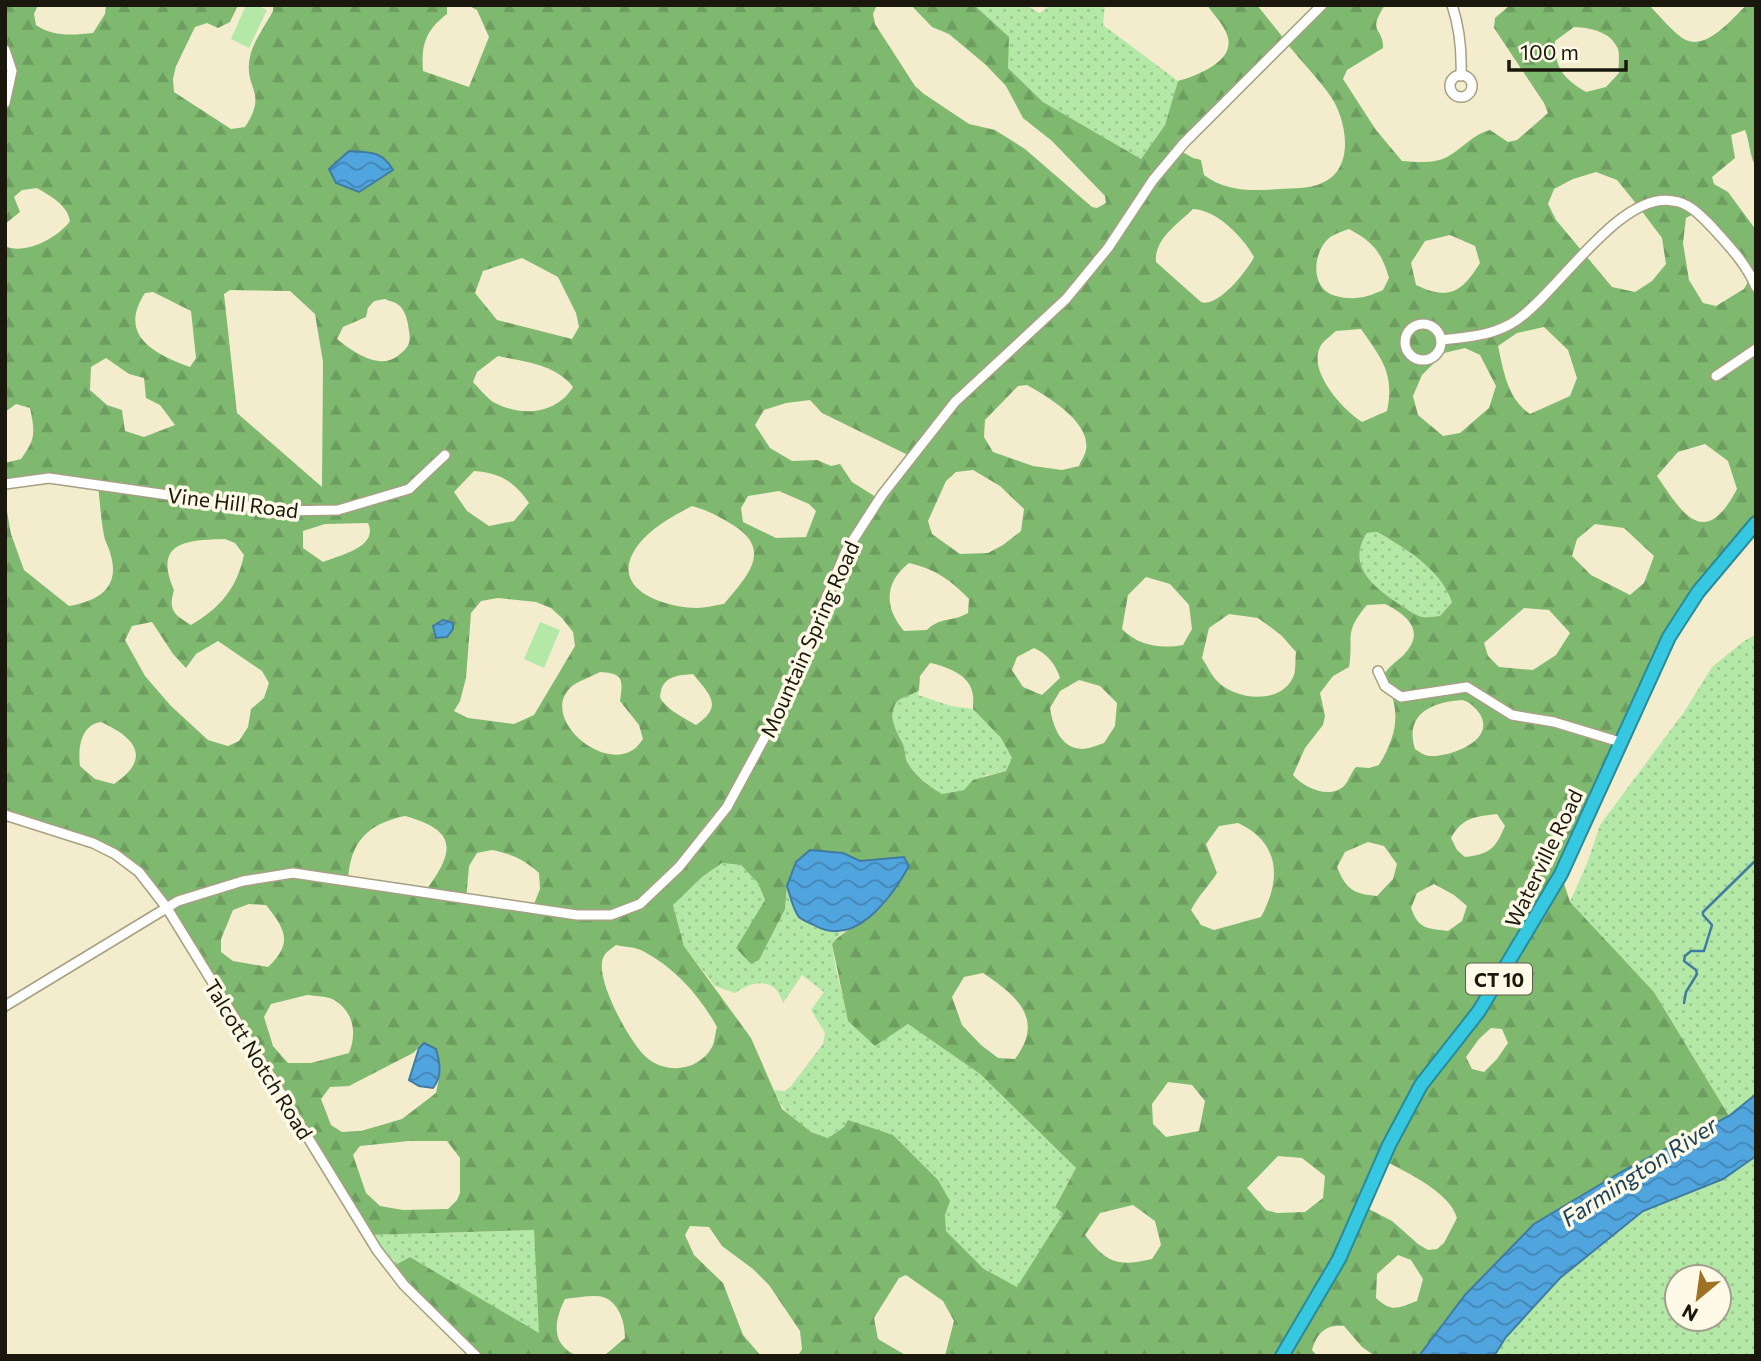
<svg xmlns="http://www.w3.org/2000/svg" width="1761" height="1361" font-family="Commissioner,sans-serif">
	<defs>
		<pattern id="grass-dots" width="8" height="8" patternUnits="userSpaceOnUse" patternTransform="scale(1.75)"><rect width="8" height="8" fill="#b4e8a7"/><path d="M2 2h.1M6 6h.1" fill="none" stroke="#9ac68f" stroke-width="1.8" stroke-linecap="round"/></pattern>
		<pattern id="forest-firs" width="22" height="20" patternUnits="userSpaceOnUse" patternTransform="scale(1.75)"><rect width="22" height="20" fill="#7fb970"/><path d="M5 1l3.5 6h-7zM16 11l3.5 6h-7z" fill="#6d9e60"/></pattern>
		<pattern id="water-waves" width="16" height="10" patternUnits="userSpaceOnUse" patternTransform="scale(1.75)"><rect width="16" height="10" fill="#51a5df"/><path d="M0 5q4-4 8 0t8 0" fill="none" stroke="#4285b3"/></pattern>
	</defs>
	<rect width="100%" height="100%" fill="#f3edce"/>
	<!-- grass -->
	<g fill="url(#grass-dots)" fill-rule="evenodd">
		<polygon points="974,5 1026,5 1040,13 1050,5 1105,5 1103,25 1178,81 1165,125 1141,159 1043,102 1008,68"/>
		<path d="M 1377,532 C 1406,548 1441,570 1452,601 L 1440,616 C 1435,616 1428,618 1423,617 C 1415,616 1406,608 1399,604 C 1373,587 1346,565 1367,533 Z"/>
		<polygon points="1756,635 1756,1094 1729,1116 1654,992 1570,902 1588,861 1600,825 1684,712 1712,667 1744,641"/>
		<path d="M 919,690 L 918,695 L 951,706 L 973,709 L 1001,738 L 1012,758 L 1006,771 L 984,776 L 964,790 L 942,794 C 929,786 918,777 909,765 C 904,759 906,751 903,744 C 897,732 887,717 896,703 C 901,696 912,696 919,690 Z"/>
		<path d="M 722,863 L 741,865 L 758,883 L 765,900 L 785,909 L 787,886 C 800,919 804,928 842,932 L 832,944 L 836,970 L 849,1021 L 875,1045 L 908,1024 L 980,1074 L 1076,1168 L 1055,1206 L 1063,1214 L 1017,1288 L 984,1269 L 946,1231 L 945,1215 L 844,1127 L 828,1138 C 801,1129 785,1117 774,1090 L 785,1091 L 791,1086 L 823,1044 L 825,1033 L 811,1010 L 824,992 L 802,975 L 783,1003 C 775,976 753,981 735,993 L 715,986 L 684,946 L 673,904 L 702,877 Z"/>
		<path d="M 1756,1156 L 1756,1356 L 1494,1356 L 1506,1337 L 1560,1278 L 1643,1211 L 1723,1179 ZM 1677,1277 L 1719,1277 L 1719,1319 L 1677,1319 Z"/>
		<polygon points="534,1230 540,1334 410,1257 390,1268 368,1235"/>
	</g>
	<!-- forest -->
	<path fill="url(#forest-firs)" fill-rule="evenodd" d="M 5,5 L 38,5 L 34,14 L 36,25 C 53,37 73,35 93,33 L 105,14 L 106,5 L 238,5 L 230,22 L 218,28 L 207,23 L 195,27 L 176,66 L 173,79 L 174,92 L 231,129 L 245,127 C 269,90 243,90 250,57 C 252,44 266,24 273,11 L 273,5 L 447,5 L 447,14 C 426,30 421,44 423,71 L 469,87 L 489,37 L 477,10 L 468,5 L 877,5 L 873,14 L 875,24 L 915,86 L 924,94 L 969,124 L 995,130 L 1025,149 L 1092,207 L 1097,208 L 1106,203 L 1105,196 L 1052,141 L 1023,118 L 1006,86 L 986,65 L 949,34 L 932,27 L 911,5 L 974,5 L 1009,37 L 1008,68 L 1043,102 L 1141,159 L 1165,125 L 1178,81 C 1195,76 1234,62 1228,38 C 1226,27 1213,14 1207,5 L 1257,5 L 1285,40 L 1322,5 L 1385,5 C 1366,34 1384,27 1383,48 L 1347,70 L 1343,79 L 1376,130 L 1402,161 C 1416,162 1434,164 1447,157 C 1462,149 1473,134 1490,130 L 1508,142 L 1517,140 L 1548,113 L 1544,103 L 1494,28 L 1495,18 L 1510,5 L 1649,5 C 1658,14 1676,36 1686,40 C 1708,50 1732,18 1747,5 L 1756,5 L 1756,167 C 1749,155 1750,142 1745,130 L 1731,135 L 1735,158 L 1712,177 L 1714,184 L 1728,192 L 1756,230 L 1756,523 L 1669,637 L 1561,874 L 1570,902 L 1654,992 L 1729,1116 L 1621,1172 L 1534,1224 L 1465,1295 L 1419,1356 L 1375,1356 L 1362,1347 L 1344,1326 C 1326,1324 1317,1333 1312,1350 L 1317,1356 L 945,1356 L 954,1321 L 943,1301 L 906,1275 L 899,1278 L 874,1318 L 878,1339 L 907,1356 L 798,1356 L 802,1349 L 800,1331 L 769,1285 L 753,1269 L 722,1246 L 709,1227 L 690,1226 L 685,1235 L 694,1255 L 723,1283 L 743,1335 L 761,1356 L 599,1356 L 605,1355 L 625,1338 C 625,1320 617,1295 594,1296 C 585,1296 574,1298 565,1299 C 554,1321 550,1345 578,1356 L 476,1356 L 390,1268 L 410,1257 L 539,1333 L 534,1230 L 368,1235 L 151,886 L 115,854 L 5,815 L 5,500 L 11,534 L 24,570 L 69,606 C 97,601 120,589 111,556 C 110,550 107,545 105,540 C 101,522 100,503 98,485 L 49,478 L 5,484 L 5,463 L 21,459 C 36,438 35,433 30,408 L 16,404 L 5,412 L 5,246 C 24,256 59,237 70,221 C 67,204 50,196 37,188 L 22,190 L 14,197 L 20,212 L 5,224 ZM 1574,27 C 1591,28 1610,31 1618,49 C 1620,55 1618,66 1619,73 L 1606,87 L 1586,92 C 1563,78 1555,69 1555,41 ZM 1285,41 C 1299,59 1316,76 1329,94 C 1347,118 1356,169 1322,183 C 1310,189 1293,188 1280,189 C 1253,191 1226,192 1204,175 L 1201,160 L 1193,158 L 1179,150 ZM 349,151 L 377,154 L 393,170 L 387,174 ZM 1596,172 L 1617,180 L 1638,206 L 1662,238 L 1666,264 L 1652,281 L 1635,292 L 1612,287 L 1556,220 L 1548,204 L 1554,189 L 1573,179 ZM 1193,209 C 1217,210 1243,237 1254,257 C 1247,271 1218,308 1201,302 L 1156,262 C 1154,239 1178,224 1193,209 ZM 1697,212 L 1751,276 L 1744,289 L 1716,306 L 1703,303 L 1689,280 L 1683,243 L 1686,218 ZM 1349,229 C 1373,242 1381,251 1389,278 L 1383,290 C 1368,297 1354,301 1336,296 C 1310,290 1312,253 1329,238 C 1334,234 1343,231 1349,229 ZM 1450,235 L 1475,246 L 1480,263 C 1462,292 1449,301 1416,285 L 1411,263 L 1425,241 ZM 522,258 L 558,277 L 576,313 L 579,327 L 572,339 L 497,320 L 475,293 L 483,271 ZM 230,290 L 290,291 L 315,314 L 323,362 L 322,487 L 237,413 L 224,294 ZM 153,292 L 191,311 L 196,358 L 190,367 C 155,354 117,336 145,293 ZM 385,299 C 389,301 396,302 400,306 C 406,313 408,322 409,331 C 411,342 409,347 400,354 C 381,372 353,352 337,339 L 343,327 L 366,317 L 368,308 L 374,301 ZM 1544,327 L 1568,350 L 1577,378 L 1570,396 L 1530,414 C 1507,398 1504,372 1498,346 L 1517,333 ZM 1361,329 C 1381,358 1395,373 1387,411 L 1362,422 C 1343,410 1308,372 1320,347 C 1323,341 1332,335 1336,331 ZM 1465,348 L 1480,355 L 1496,386 L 1489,408 L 1460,433 L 1443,436 L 1418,415 L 1413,396 L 1422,375 L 1444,353 ZM 498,356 C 525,362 555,364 573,387 C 556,415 520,417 493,402 C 486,397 479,388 473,382 L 477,372 ZM 106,358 L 129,374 L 144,378 L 146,398 L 160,405 L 175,425 L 144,437 L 125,431 L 122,410 L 107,405 L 90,390 L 91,367 ZM 1027,385 C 1048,397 1091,422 1086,450 C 1085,455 1081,461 1079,466 L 1062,470 L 1033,466 L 993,452 L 984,437 L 985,420 L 1018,386 ZM 810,400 L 822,413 L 912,457 L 879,499 L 852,482 L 840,464 L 831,466 L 817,460 L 792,461 L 770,448 L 755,425 L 764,410 L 786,403 ZM 1705,444 L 1728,461 L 1737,489 C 1705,550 1683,515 1657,476 L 1678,452 ZM 973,470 L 1000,486 L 1024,509 L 1021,531 L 1003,545 L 988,553 L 960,554 L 932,534 L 928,521 L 946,481 L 956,472 ZM 474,471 C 500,473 514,481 529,503 L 514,521 L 489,526 L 467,511 L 454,492 ZM 779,491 L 809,504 L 816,511 L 806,537 L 776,538 L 743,522 L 741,508 L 748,496 ZM 692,506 C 710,511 720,517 736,527 C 773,552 745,578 724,604 C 715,605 706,608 697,608 C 669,608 612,592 633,553 C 645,531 671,517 692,506 ZM 368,523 C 379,547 340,555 323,562 L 303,548 L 303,531 L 325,524 ZM 1595,524 L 1624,528 L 1654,556 L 1644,583 L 1630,595 L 1591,575 L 1572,556 L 1577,539 ZM 1377,532 C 1406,548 1441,570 1452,602 L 1440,616 C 1435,616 1428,618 1423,617 C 1415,616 1406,608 1399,604 C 1373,587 1346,565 1367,533 ZM 225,539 L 235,543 L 244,555 C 237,588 220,608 191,625 C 174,614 168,611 174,590 C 153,542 186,540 225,539 ZM 909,563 C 935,569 951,580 969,599 L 968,613 C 953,622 939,617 927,630 L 904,631 C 884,607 884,583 909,563 ZM 1146,577 L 1170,584 L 1189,605 L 1192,629 L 1183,645 C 1160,649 1139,646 1122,629 L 1128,595 ZM 498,598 L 536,602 L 551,608 L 562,618 L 573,632 L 575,646 L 534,715 L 514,724 L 468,718 L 454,711 L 460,701 L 466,678 L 471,613 L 481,601 ZM 1385,604 C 1404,613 1425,629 1407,651 C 1400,660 1389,665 1383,676 C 1402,709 1398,733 1379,765 L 1369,768 L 1356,767 C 1351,772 1349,781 1344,786 C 1329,800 1303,787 1293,775 L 1305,748 L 1323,725 L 1325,716 L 1320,693 L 1333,676 L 1349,667 C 1354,636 1343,633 1367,605 ZM 1524,608 L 1549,610 L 1570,633 L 1556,655 L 1533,670 L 1499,667 L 1488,656 L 1484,643 ZM 1229,614 L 1258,618 L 1281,635 L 1296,652 C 1295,659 1296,668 1294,675 C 1283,705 1236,701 1217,681 C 1211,675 1207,665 1202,658 L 1209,628 ZM 152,622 L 173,654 L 186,668 L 196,654 L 218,641 L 262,671 L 269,683 L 264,698 L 251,709 L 248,727 L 239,741 L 228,746 L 208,740 L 171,706 L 145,676 L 125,640 L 132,626 ZM 1034,648 C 1048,654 1056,665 1060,678 L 1042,695 L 1023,687 L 1012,670 L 1017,657 ZM 930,663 C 945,666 968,674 972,691 C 974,697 973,704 973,709 L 1001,738 L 1012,758 L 1006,771 L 973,780 L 964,790 L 942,794 C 929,786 918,778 909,765 C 904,759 906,751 903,744 C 897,732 887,717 896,703 C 901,696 912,696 919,690 L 920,676 ZM 600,672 C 624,673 623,680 620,701 L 639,725 L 643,739 C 640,743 636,749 631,751 C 598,769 540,716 571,687 C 576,682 593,676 600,672 ZM 693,674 C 710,695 724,706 696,725 C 686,719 670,711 663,702 C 659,697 660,697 661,691 C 664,676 680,675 693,674 ZM 1079,680 L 1100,686 L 1117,703 L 1115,726 L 1104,743 C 1098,745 1089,749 1082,749 C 1060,748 1053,726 1050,708 L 1060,691 ZM 1462,700 C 1469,702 1471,704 1476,709 C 1502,738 1452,757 1430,756 C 1424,756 1420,752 1415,749 C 1404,714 1432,702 1462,700 ZM 101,722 C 136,738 152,758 114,784 L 95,779 L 80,766 C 78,749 80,725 101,722 ZM 1497,814 L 1505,826 C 1495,849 1490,854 1465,857 L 1457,850 L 1451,838 C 1463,817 1474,817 1497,814 ZM 405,816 C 460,831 454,853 424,893 L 348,881 C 350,842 367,824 405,816 ZM 1238,823 C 1281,843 1281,880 1261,917 L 1214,930 L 1201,925 L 1191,910 C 1198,896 1209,886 1217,873 L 1206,844 L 1219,826 ZM 1368,842 L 1384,846 L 1397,864 L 1393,879 L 1377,896 C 1353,894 1346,889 1337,867 L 1345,852 ZM 492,850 C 512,854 525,860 539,873 L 540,889 L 532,909 L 466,900 L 469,866 L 477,853 ZM 843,853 L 860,861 L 909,866 C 899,883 888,903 873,915 C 859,927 845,928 832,944 L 848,1021 L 875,1046 L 908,1024 L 980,1074 L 1076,1168 L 1055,1207 L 1063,1214 L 1017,1287 L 984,1269 L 946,1231 L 945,1215 L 950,1201 L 938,1180 L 893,1135 L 848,1120 L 844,1127 L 828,1138 L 811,1132 L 782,1109 L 751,1038 L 684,946 L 673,905 L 702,877 L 722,863 L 741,865 L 758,883 L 765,900 L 736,948 L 751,964 L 759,960 L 785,909 L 787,886 ZM 1434,884 L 1454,895 L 1467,906 L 1462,921 L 1448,931 C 1427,928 1419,930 1411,908 L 1417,893 ZM 249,904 L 266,905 C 286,930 293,943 268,967 L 233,961 L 221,952 L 221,939 L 233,910 ZM 616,945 C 624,947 636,947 643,951 C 675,968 700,996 717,1027 C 715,1033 715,1042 712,1047 C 699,1071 666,1075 646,1057 C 631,1044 592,976 604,956 C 606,952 612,948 616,945 ZM 983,973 C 1017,996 1045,1019 1015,1059 L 998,1058 L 981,1045 L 962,1025 L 952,997 L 964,977 ZM 307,995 C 315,996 328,996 334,1000 C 354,1012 357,1033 349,1053 L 311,1063 L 288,1063 L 273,1046 L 264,1017 L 271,1004 ZM 1491,1028 L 1502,1029 L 1508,1043 L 1497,1059 L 1484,1072 L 1472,1069 L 1466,1057 L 1479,1039 ZM 424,1043 L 441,1068 L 436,1093 L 402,1119 L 361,1131 L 342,1132 L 331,1125 L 321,1099 L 330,1087 L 349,1086 L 413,1053 ZM 1168,1082 L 1192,1085 L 1205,1101 L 1199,1131 L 1166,1137 L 1153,1124 L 1152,1104 ZM 409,1141 L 447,1141 L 460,1158 L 460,1193 L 457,1200 L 448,1209 L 403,1210 L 380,1206 L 366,1193 L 353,1155 L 360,1146 ZM 1278,1156 L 1302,1158 L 1325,1176 L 1323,1198 L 1305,1212 L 1277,1213 L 1266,1210 L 1247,1188 ZM 1383,1160 C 1406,1172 1450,1192 1457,1218 L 1444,1243 L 1437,1249 L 1428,1250 L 1418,1244 L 1392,1221 L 1363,1206 ZM 1133,1205 L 1155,1221 L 1161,1245 L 1152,1259 C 1117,1267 1107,1263 1085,1235 L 1100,1213 ZM 1398,1255 L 1411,1260 L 1423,1279 L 1417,1301 C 1398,1308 1392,1313 1376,1298 L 1377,1274 Z"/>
	<!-- pitch -->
	<g fill="#b4e8a7">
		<polygon points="246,5 257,5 267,10 249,48 231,39"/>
		<polygon points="540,622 560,630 544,668 524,659"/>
	</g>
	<!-- water -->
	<g fill="url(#water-waves)" stroke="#407ba0" stroke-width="2">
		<path d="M 349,151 C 370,152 382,151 393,170 L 359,192 L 336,183 L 329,169 Z"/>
		<polygon points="443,620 453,623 453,629 447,637 436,638 433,626"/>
		<path d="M 810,850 L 843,853 L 860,861 L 904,857 L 909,866 C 891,898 855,949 814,925 C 810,923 802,920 799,917 C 793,910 790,895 787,886 L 796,862 Z"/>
		<path d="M 424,1043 L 436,1049 C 440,1064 443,1075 433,1088 L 419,1086 L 409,1080 L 419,1048 Z"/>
		<polygon points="1756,1094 1756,1156 1723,1179 1643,1211 1560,1278 1506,1337 1494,1356 1419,1356 1465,1295 1534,1224 1621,1172 1729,1116"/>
	</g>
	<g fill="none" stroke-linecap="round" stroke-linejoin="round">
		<!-- stream -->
		<polyline stroke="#407ba0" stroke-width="2.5" points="1684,1003 1686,992 1697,974 1696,970 1684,961 1685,956 1691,951 1704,951 1712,925 1703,915 1703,912 1756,860"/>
		<!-- minor casing -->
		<g stroke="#a6a083" stroke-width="12">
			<g id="minor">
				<path d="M 1452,5 C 1460,29 1462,51 1461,76"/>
				<polyline points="5,50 12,71 5,103"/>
				<circle cx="1461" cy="86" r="11"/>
				<circle cx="1423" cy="342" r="18"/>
				<path d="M 1441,340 C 1467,337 1494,336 1517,320 C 1559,291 1620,191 1673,201 C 1690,203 1701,216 1712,227 C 1729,246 1746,263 1756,287"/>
				<polyline points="1716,376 1756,349"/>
				<polyline points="5,484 49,478 280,511 338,510 409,489 445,455"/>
				<polyline points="1378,671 1385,686 1401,697 1467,687 1512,715 1554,722 1620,742"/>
				<polyline points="5,815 93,843 115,854 139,872 167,908 377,1250 404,1285 476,1356"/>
				<polyline points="5,1006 178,901 243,881 293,873 577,915 611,915 640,904 679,867 727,807 779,711 846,551 882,495 955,402 1066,299 1108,248 1153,180 1184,143 1322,5"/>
			</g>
		</g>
		<!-- highway casing -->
		<g stroke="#2c8a96" stroke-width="16">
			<polyline id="highway" points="1282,1356 1339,1259 1389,1145 1421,1085 1479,1011 1561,874 1669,637 1698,592 1756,523"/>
		</g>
		<!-- minor -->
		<use href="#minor" stroke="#fff" stroke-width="9"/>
		<!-- highway -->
		<use href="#highway" stroke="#36c8e0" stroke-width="12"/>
	</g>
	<g text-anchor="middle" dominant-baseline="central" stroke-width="7" stroke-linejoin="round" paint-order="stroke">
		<!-- shield labels -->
		<rect fill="#fefae7" stroke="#5e5c4e" stroke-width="2" x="1466" y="963.5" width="66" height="31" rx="5"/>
		<g font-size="19" font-weight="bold" fill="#1a180c">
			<text x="1499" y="979">CT 10</text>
		</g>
		<!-- street labels -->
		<g font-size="21" fill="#1a180c" stroke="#fefae7">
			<text transform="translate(233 502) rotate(7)">Vine Hill Road</text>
			<text transform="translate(809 639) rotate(-66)">Mountain Spring Road</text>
			<text transform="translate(1543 858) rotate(-64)">Waterville Road</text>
			<text transform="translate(259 1059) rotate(58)">Talcott Notch Road</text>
		</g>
		<!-- water labels -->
		<g font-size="23" font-style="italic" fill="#1c4058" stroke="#fefae7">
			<text transform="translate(1639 1171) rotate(-33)">Farmington River</text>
		</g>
	</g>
	<!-- border -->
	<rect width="1761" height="1361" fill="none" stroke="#1a180c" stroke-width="14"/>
	<!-- north arrow -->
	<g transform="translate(1698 1298) rotate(209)"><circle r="33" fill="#fefae7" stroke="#a3a08f" stroke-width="2"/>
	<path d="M0-5L12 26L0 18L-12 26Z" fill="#9f7223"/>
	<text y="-10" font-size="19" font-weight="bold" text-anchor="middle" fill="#1a180c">N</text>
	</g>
	<!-- scale -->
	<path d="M1509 60v10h117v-10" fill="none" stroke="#1a180c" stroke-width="3.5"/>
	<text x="1520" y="60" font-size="21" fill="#1a180c" stroke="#fefae7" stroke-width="5" paint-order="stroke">100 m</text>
</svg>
